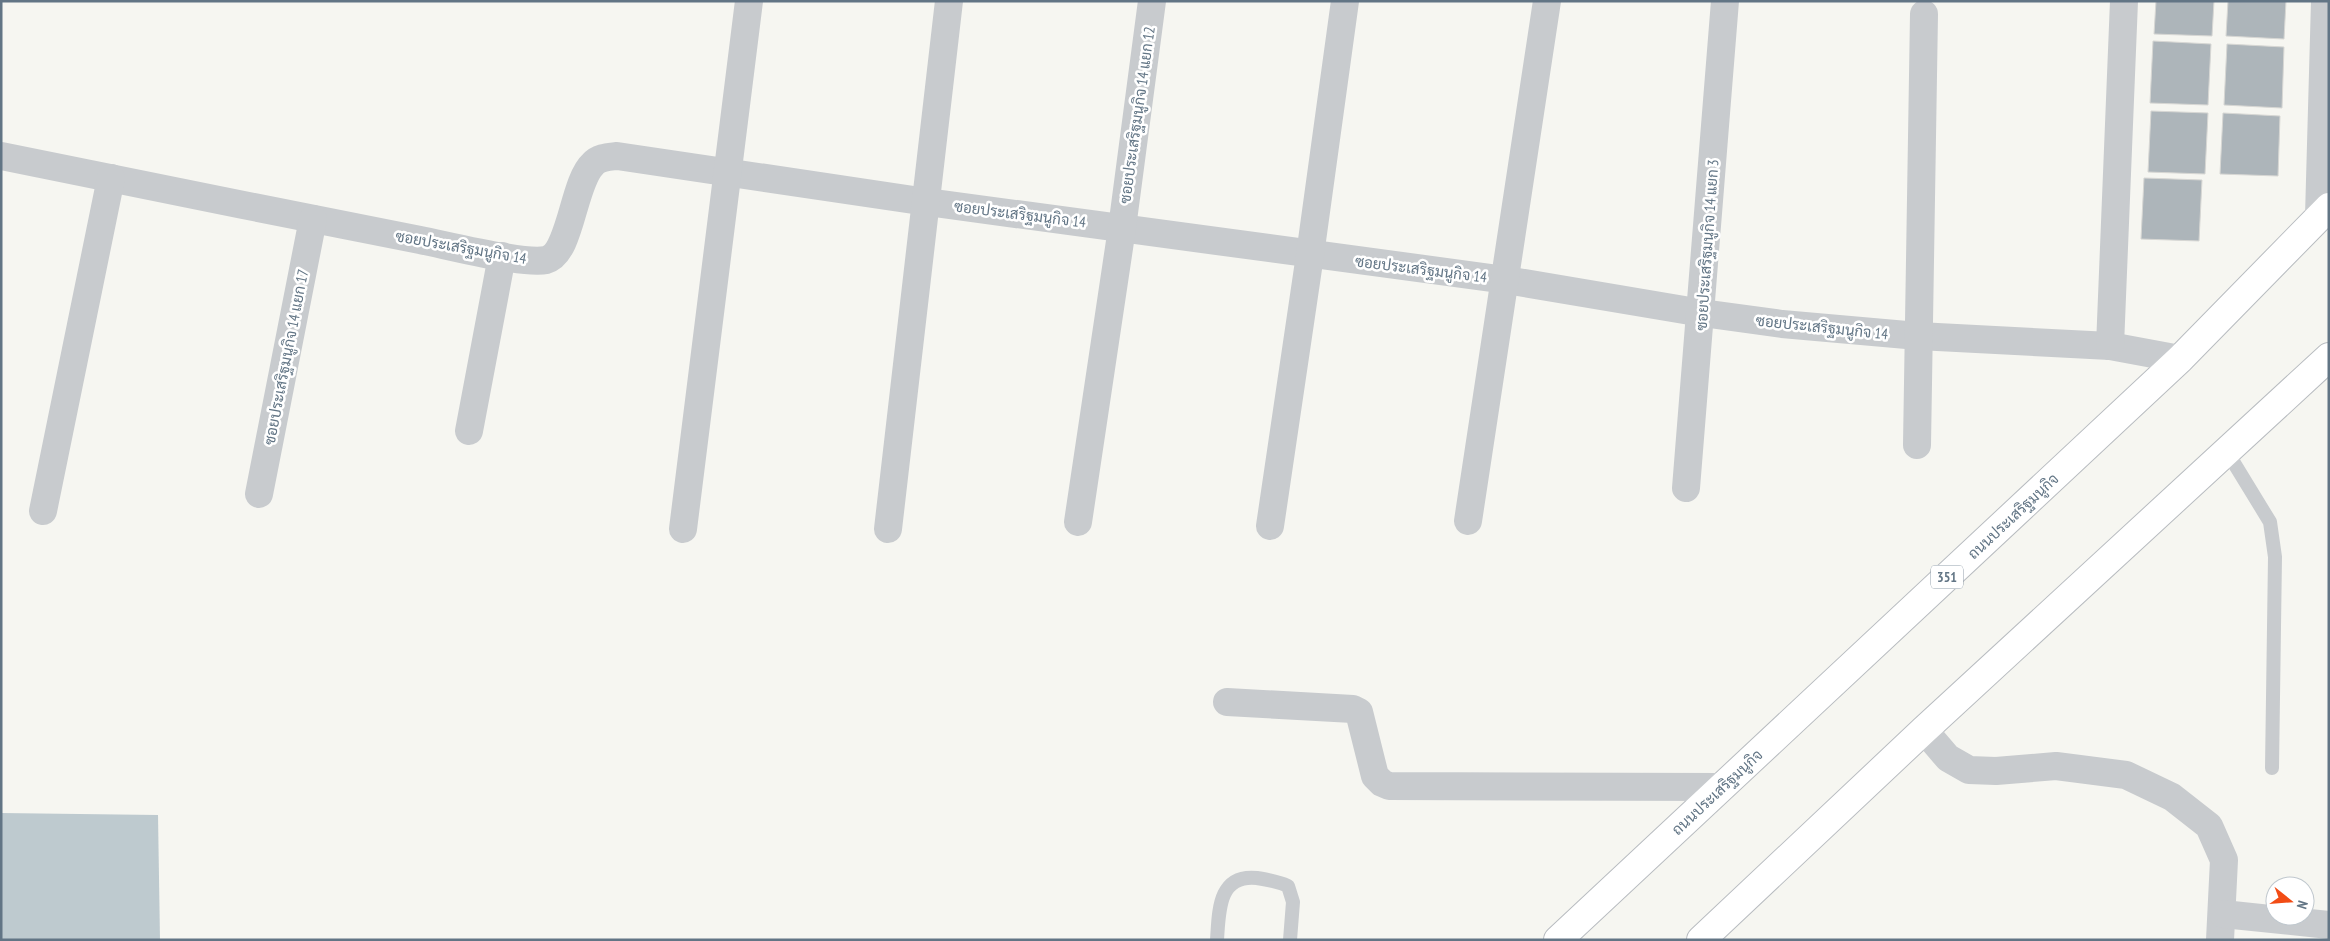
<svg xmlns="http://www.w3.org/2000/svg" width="2330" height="941" font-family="'PT Sans Narrow',Sarabun,sans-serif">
	<rect width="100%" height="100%" fill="#f6f6f1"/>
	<!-- water -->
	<polygon fill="#becacf" points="1,813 158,815 160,940 1,940"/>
	<!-- building -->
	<g fill="#adb5ba" stroke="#d7d7d4">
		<polygon points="2156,1 2214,1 2212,36 2154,34"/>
		<polygon points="2228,1 2286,1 2284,39 2226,36"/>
		<polygon points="2153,41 2211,44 2208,105 2150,103"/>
		<polygon points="2227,44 2284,47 2282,108 2224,105"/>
		<polygon points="2151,111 2208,113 2205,174 2148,172"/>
		<polygon points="2223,113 2280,116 2278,176 2220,174"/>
		<polygon points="2144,178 2202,180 2199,241 2141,239"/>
	</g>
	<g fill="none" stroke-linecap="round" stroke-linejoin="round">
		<!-- primary casing -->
		<g stroke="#b8bcc0" stroke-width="30">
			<g id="primary">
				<polyline points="1558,940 2180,359 2329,207"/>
				<polyline points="1701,940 1924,730 2329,357"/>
			</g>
		</g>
		<!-- lane -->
		<g stroke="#c8cbce" stroke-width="14">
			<polyline points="2226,450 2270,522 2275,557 2272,768"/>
			<path d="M 1217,940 C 1219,911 1218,874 1257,878 C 1269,880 1277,881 1288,886 L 1293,902 L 1290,940"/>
		</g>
		<!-- street -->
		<g stroke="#c8cbce" stroke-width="28">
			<path d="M 1,156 C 141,184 280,213 420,240 C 446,245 524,265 546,260 C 571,254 573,182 593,164 C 599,157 609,157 617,156 L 927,202 L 1506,280 L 1702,313 L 1782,324 L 1918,336 L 2110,346 L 2180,359"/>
			<polyline points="2319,216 2325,1"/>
			<polyline points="2110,346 2124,1"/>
			<polyline points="469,431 502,256"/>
			<polyline points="1917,445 1924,14"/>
			<polyline points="1686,488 1725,1"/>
			<polyline points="259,494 313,219"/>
			<polyline points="43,511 111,178"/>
			<polyline points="1468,521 1547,1"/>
			<polyline points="1078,522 1122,228 1152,1"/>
			<polyline points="1270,526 1310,255 1345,1"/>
			<polyline points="683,529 749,1"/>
			<polyline points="888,529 949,1"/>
			<polyline points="1227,702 1353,709 1359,712 1375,776 1382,783 1389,786 1721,787"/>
			<polyline points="1924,730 1948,758 1969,770 1996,771 2056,766 2126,775 2172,797 2209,826 2224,860 2220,940"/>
			<polyline points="2223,914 2329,925"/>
		</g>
		<!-- primary -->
		<use href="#primary" stroke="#fff" stroke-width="28"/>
	</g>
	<g text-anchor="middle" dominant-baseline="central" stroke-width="5" stroke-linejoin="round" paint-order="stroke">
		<!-- shield labels -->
		<rect fill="#fff" stroke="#919eaa" stroke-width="1" x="1931" y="565.5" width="32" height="23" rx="4"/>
		<g font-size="14" font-weight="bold" fill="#627585">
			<text x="1947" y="577">351</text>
		</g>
		<!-- street labels -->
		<g font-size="15" fill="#627585" stroke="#fff">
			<text transform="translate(1137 115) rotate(-82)">ซอยประเสริฐมนูกิจ 14 แยก 12</text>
			<text transform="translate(1020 214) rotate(7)">ซอยประเสริฐมนูกิจ 14</text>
			<text transform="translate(1707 245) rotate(-86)">ซอยประเสริฐมนูกิจ 14 แยก 3</text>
			<text transform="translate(461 247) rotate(10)">ซอยประเสริฐมนูกิจ 14</text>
			<text transform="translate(1421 269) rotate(7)">ซอยประเสริฐมนูกิจ 14</text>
			<text transform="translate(1822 327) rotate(6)">ซอยประเสริฐมนูกิจ 14</text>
			<text transform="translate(286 357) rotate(-79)">ซอยประเสริฐมนูกิจ 14 แยก 17</text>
			<text transform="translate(2013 516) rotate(-43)">ถนนประเสริฐมนูกิจ</text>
			<text transform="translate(1717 792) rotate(-43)">ถนนประเสริฐมนูกิจ</text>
		</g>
	</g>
	<!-- border -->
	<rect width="2330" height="941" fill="none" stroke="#627585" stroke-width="5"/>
	<!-- north arrow -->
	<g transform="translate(2290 901) rotate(107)"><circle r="24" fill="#ffffff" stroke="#c0c8ce"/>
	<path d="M0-4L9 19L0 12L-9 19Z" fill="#f24c15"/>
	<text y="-8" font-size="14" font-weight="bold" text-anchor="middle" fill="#627585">N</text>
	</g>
</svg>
